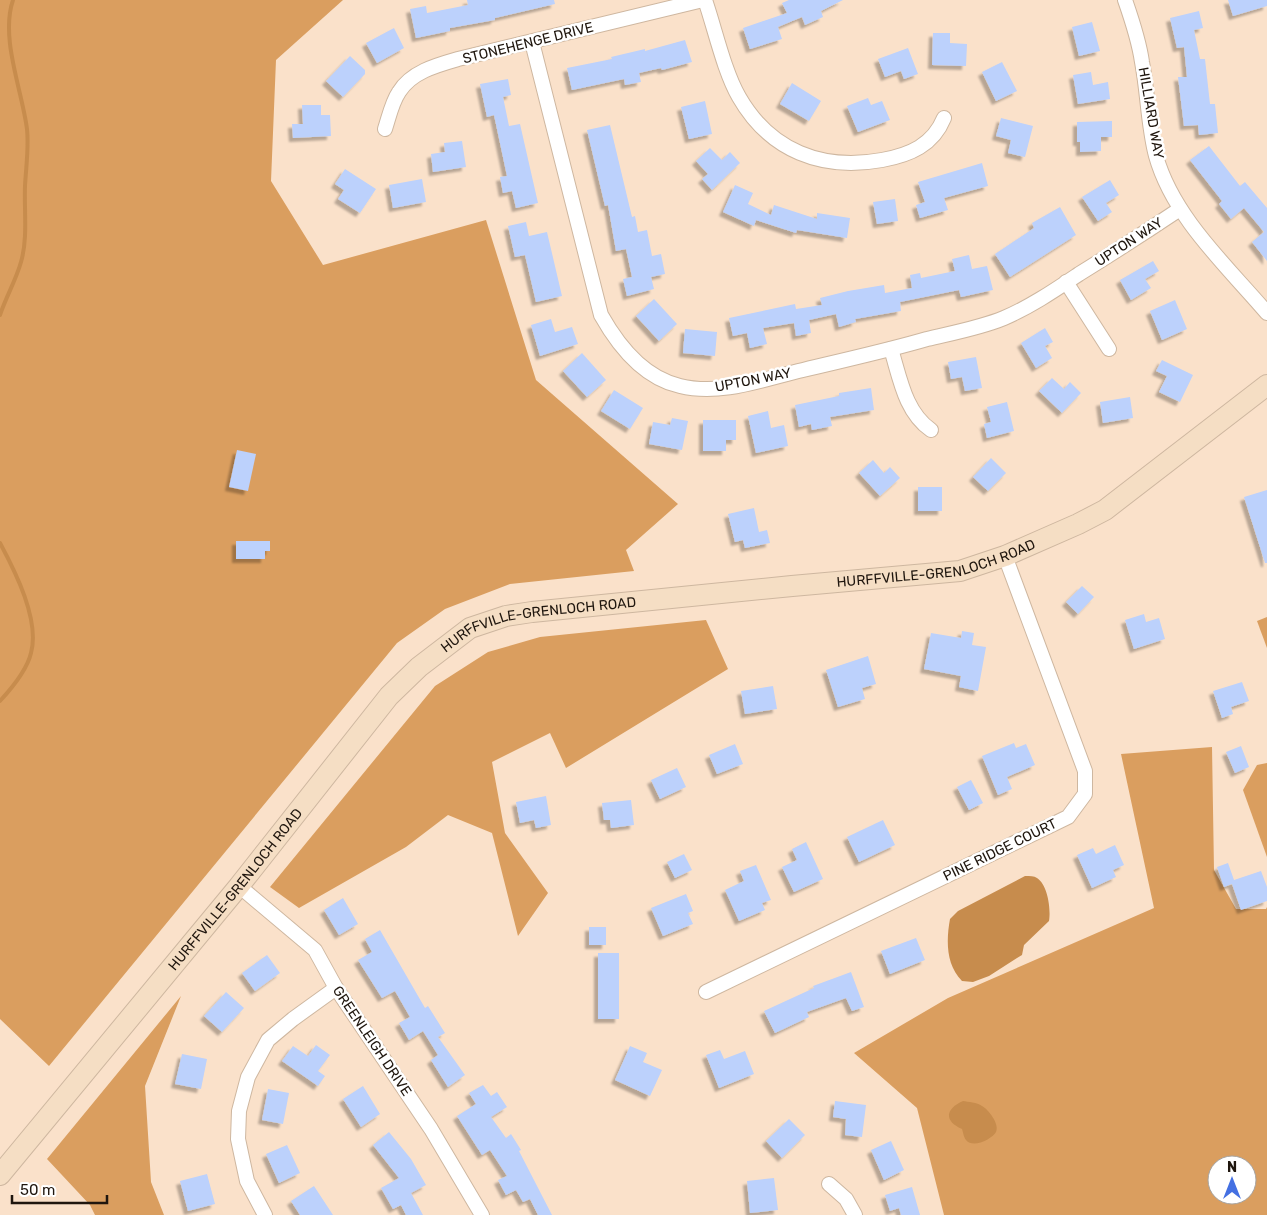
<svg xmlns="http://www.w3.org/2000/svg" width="1267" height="1215" font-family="Rubik,sans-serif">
	<defs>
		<filter id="shadow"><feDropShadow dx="-4" dy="4" stdDeviation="1" flood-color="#0004"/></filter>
	</defs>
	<rect width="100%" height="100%" fill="#fae1ca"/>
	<!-- forest -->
	<g fill="#da9e5f" fill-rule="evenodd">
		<polygon points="0,0 343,0 276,60 271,181 323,265 486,220 536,380 678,504 626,550 634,571 510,584 445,609 397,643 49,1066 0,1019"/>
		<polygon points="1267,617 1267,648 1257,621"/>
		<polygon points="706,620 728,669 566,768 550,733 492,762 505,833 548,893 518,936 492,833 448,815 406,847 299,908 270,887 435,686 488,652 540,637"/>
		<path d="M 1212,747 L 1214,870 L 1236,909 L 1266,909 L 1267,907 L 1267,1215 L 944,1215 L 917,1108 L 854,1053 L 948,998 L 1154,908 L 1121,754 ZM 1217,1165 L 1247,1165 L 1247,1195 L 1217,1195 Z"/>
		<polygon points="1267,763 1267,857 1243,790 1257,765"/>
		<polygon points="181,996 145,1086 151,1182 164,1215 95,1215 90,1205 47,1159"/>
	</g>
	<!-- water -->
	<g fill="#c78c4d">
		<path d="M 1025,876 C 1030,876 1034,876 1037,878 C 1048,885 1051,910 1049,921 L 1024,945 L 1022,955 L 1017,958 L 989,976 L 973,982 L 962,981 C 946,965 946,941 950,919 L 958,911 Z"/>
		<path d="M 963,1101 C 968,1102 977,1102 982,1106 C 988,1109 1000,1124 996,1132 C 992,1139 973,1149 966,1140 C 964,1138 963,1132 962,1129 C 944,1121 945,1109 963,1101 Z"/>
	</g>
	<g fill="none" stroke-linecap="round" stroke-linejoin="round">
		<!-- stream -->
		<g stroke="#c78c4d" stroke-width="4">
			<path d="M 0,315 C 6,297 16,280 21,262 C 28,238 24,210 25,186 C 26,167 29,148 27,129 C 22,90 0,38 13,0"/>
			<path d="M 0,543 C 15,571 40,620 31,653 C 27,670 12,688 0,701"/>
		</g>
	</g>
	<!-- building -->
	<g fill="#bcd1fc" filter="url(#shadow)">
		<polygon points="467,0 554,0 555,4 495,18 495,20 450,28 450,31 416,38 410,9 426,6 427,13 468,5"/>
		<polygon points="789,0 843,0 821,11 823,17 805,25 802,17 778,27 782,39 750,49 743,28 787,13 782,3"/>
		<polygon points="1228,0 1267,0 1267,6 1233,16"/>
		<polygon points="1199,11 1203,28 1194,30 1200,59 1205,59 1210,104 1215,104 1218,133 1199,135 1198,125 1184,126 1178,77 1187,77 1184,47 1177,48 1170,18"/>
		<polygon points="1092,22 1100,51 1079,56 1072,27"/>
		<polygon points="394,28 404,48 377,63 366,43"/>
		<polygon points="933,33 950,33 950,43 967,44 966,66 932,65"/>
		<polygon points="685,40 692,62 662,70 661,68 639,73 641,82 625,85 624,79 572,90 567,68 612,59 611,57 645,49 645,51"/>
		<polygon points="908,48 918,74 904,79 901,71 885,77 878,59"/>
		<polygon points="350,56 365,70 365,74 343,97 326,81"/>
		<polygon points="1002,62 1017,91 996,101 982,72"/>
		<polygon points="1091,72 1093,85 1108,82 1110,99 1078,104 1073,75"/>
		<polygon points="508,79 511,95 503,97 509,126 520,124 538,203 516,208 512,191 503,193 500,177 507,176 494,115 487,117 480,84"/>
		<polygon points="792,83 821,101 809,121 780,104"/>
		<polygon points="868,98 871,105 882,101 890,120 858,132 847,106"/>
		<polygon points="705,101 712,134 689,139 681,107"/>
		<polygon points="302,105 321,105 321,115 330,115 331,136 293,138 292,124 303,124"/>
		<polygon points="1001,118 1033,126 1025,157 1008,153 1011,140 996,136"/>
		<polygon points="1112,121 1112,137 1101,137 1101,151 1080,152 1080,142 1077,142 1077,122"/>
		<polygon points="610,125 632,217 635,216 638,232 647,230 652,256 661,254 665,274 651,277 654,289 627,296 623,279 632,277 626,249 616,251 608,205 605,206 587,130"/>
		<polygon points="462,141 466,167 433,172 431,154 445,152 444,143"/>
		<polygon points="1209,146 1240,186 1245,182 1267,208 1267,261 1252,242 1264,232 1244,208 1231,219 1219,204 1222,201 1190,160"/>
		<polygon points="710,148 722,160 730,152 740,163 712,190 702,179 708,174 696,161"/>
		<polygon points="982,163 988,186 944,198 948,210 920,218 916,205 925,202 918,182"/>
		<polygon points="345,169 376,189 360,213 338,199 344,190 335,184"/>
		<polygon points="422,179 426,202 393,208 389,185"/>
		<polygon points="1110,180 1119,195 1106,203 1112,212 1098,221 1082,197"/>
		<polygon points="735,185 753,193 748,204 771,215 774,205 817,219 817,213 850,218 847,238 797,230 796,233 756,220 754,226 723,212"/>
		<polygon points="895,199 898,221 877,224 873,202"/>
		<polygon points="1060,207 1076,235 1010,277 995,254 1034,228 1032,223"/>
		<polygon points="526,222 529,236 547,232 562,296 536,302 525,255 515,257 508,226"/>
		<polygon points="969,255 972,269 987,266 993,290 961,297 959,290 900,302 901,311 855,319 856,322 839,327 836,314 809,320 811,333 796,336 794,323 763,328 767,344 750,348 747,333 733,336 729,318 795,304 796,309 822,305 820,298 848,291 884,285 885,293 912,288 910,275 920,273 921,278 955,271 952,259"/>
		<polygon points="1153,261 1159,271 1145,279 1151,288 1131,300 1120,280"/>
		<polygon points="654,299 677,324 659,341 636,316"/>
		<polygon points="1175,300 1187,329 1162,340 1150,311"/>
		<polygon points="551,319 555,332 572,327 578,344 540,356 531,325"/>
		<polygon points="1045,328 1053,342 1045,346 1052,358 1036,368 1021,343"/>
		<polygon points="685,329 717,332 715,356 683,353"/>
		<polygon points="582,353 606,380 587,397 563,371"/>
		<polygon points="976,357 982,388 965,391 962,377 951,379 948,362"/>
		<polygon points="1162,360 1193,375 1180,402 1159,392 1167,376 1156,371"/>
		<polygon points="1052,378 1064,389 1070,382 1081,393 1062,413 1039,391"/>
		<polygon points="871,388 874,410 830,417 832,426 812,430 811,424 799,427 795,405 839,396 839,393"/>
		<polygon points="614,390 643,408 630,429 601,411"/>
		<polygon points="1130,397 1133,418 1103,423 1100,402"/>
		<polygon points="1007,402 1014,431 987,438 984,424 991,422 987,407"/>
		<polygon points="768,411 771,428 784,425 788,446 756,453 748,416"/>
		<polygon points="672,418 688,421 682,450 649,444 653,422 670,425"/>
		<polygon points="703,420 736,420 736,440 726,440 726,451 703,451"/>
		<polygon points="237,450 256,454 248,491 229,487"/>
		<polygon points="991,458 1006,473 988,491 973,477"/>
		<polygon points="873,460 884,473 890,467 900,478 880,496 859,473"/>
		<rect x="918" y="487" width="24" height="24"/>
		<polygon points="1267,490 1267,563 1265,563 1244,497"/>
		<polygon points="754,508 759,532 767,530 770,543 745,548 743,540 735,542 728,514"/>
		<polygon points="236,541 270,541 270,551 265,551 265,559 236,559"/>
		<polygon points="1082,586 1094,597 1078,614 1066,602"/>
		<polygon points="1144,614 1146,622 1159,618 1165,639 1134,649 1125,620"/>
		<polygon points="962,631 974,633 972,645 986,647 978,691 959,687 961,676 924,669 931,633 961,638"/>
		<polygon points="868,656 876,684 862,688 865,699 838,707 826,670"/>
		<polygon points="1242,682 1249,701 1231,707 1233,714 1222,718 1213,691"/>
		<polygon points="773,686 777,709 745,714 741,691"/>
		<polygon points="1014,743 1016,748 1026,744 1035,765 1007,777 1012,789 998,795 982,756"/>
		<polygon points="735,744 743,764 717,774 709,755"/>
		<polygon points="1241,746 1249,767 1235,773 1226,752"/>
		<polygon points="677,768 686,787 660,799 651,780"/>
		<polygon points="971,780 983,803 969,810 957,787"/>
		<polygon points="546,796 551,825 536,828 534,820 520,823 516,802"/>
		<polygon points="631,800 634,825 611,828 610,820 604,820 602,803"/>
		<polygon points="883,820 895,845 859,862 847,837"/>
		<polygon points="806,842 823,879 794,892 782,867 797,860 792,849"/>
		<polygon points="1115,845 1124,865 1113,870 1116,877 1092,888 1077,855 1093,848 1096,854"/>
		<polygon points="684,854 692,870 675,878 667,862"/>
		<polygon points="1228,863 1234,880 1261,871 1267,887 1267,901 1241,910 1232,884 1224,887 1217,867"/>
		<polygon points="756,865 771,900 762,903 765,910 739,921 725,890 744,881 740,871"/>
		<polygon points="686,894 693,911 688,913 693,924 663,936 651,908"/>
		<polygon points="343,898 358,924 339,935 324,910"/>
		<rect x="589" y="927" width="17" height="18"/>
		<polygon points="380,930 425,1008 428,1006 445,1033 438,1037 465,1075 448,1087 431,1060 438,1055 423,1031 409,1040 399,1023 410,1017 395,991 382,998 358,960 372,952 365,939"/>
		<polygon points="916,938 925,960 890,974 881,951"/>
		<rect x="598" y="953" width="21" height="66"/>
		<polygon points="267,955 280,973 255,991 242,973"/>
		<polygon points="851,972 864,1007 852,1011 846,998 807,1012 809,1017 775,1033 764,1011 814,988 813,986"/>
		<polygon points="226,992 244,1008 222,1032 204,1016"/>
		<polygon points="316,1045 330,1055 318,1071 325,1076 318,1086 282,1061 293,1046 308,1056"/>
		<polygon points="630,1046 647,1053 643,1062 662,1070 650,1096 615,1080"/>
		<polygon points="720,1050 724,1059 745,1051 754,1074 719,1088 706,1055"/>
		<polygon points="182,1054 207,1059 201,1089 175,1084"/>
		<polygon points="483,1085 491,1096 497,1092 507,1107 491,1117 506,1138 511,1134 521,1150 519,1151 552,1215 538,1215 530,1199 523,1202 516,1190 506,1195 498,1180 507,1176 490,1150 482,1155 457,1116 476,1104 469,1093"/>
		<polygon points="363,1086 380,1114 361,1127 343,1099"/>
		<polygon points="268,1089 289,1093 283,1124 262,1120"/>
		<polygon points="835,1101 866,1105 862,1137 845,1135 846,1119 833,1117"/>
		<polygon points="789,1119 805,1135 782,1158 766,1141"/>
		<polygon points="389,1132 411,1159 426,1185 411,1193 423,1215 406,1215 401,1205 393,1209 381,1188 399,1178 373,1145"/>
		<polygon points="891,1141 904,1170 884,1180 871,1150"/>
		<polygon points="287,1145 300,1173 279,1183 266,1154"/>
		<polygon points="207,1174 215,1204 188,1211 180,1181"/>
		<polygon points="774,1178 778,1210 750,1213 747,1181"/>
		<polygon points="314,1186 333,1215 300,1215 291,1201"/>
		<polygon points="912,1187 920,1215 901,1215 899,1208 890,1211 885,1195"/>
	</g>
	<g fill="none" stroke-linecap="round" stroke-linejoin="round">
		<!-- minor casing -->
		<g stroke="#ceb7a0" stroke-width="16">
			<g id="minor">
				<path d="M 705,0 C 715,29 724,71 739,97 C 770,151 822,171 882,160 C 910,155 933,145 944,118"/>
				<path d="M 1125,0 C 1132,20 1139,41 1142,62 C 1148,93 1148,126 1156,156 C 1173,217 1227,266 1267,313"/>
				<path d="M 532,42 L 601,315 C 619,347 644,378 680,386 C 721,396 764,379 803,370 C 844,360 886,351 927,339 C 952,333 980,328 1004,318 C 1030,307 1055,290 1079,274 C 1113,253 1147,231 1180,209"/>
				<path d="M 385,129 C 389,117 392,102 399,92 C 411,72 437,65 458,59 L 703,0"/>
				<polyline points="1066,282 1109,349"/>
				<path d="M 891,349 C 900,378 905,412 931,430"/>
				<polyline points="239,886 315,950 336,988 431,1129 482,1215"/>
				<polyline points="706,992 1068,817 1085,794 1085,771 1005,556"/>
				<polyline points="829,1184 846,1199 855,1215"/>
				<polyline points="265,1215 247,1181 238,1139 239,1111 248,1077 268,1040 293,1019 336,988"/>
			</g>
		</g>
		<!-- secondary casing -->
		<g stroke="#ceb7a0" stroke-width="22">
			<g id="secondary">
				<path id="s1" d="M 0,1175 L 239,886 L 389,696 L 419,667 L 470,628 L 506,616 L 532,612 L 792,586 L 960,571 L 1005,556 L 1078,524 L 1105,510 L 1267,385"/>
			</g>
		</g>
		<!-- minor -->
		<use href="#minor" stroke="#fff" stroke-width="14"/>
		<!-- secondary -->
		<use href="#secondary" stroke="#f5dec4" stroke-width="20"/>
	</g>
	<g text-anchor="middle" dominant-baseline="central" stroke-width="5" stroke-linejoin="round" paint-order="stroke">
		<!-- street labels -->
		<g font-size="14" fill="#1f160e" stroke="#fff">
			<text transform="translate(528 43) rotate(-14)">STONEHENGE DRIVE</text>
			<text transform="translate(1151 113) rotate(80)">HILLIARD WAY</text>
			<text transform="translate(1129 242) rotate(-33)">UPTON WAY</text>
			<text transform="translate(753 380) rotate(-11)">UPTON WAY</text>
			<text stroke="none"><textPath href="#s1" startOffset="1195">HURFFVILLE-GRENLOCH ROAD</textPath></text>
			<text stroke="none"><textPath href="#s1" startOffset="790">HURFFVILLE-GRENLOCH ROAD</textPath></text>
			<text transform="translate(1000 850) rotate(-26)">PINE RIDGE COURT</text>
			<text stroke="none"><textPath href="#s1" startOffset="370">HURFFVILLE-GRENLOCH ROAD</textPath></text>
			<text transform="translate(372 1041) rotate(56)">GREENLEIGH DRIVE</text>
		</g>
	</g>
	<!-- north arrow -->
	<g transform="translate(1232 1180)"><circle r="24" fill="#ffffff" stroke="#a5a29f"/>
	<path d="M0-4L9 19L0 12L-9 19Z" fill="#4470e2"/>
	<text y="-8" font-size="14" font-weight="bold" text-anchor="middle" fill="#1f160e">N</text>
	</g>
	<!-- scale -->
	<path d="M12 1195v8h95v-8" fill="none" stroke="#1f160e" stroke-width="2.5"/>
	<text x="20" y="1195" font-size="15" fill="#1f160e" stroke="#ffffff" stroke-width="4" paint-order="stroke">50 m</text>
</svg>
